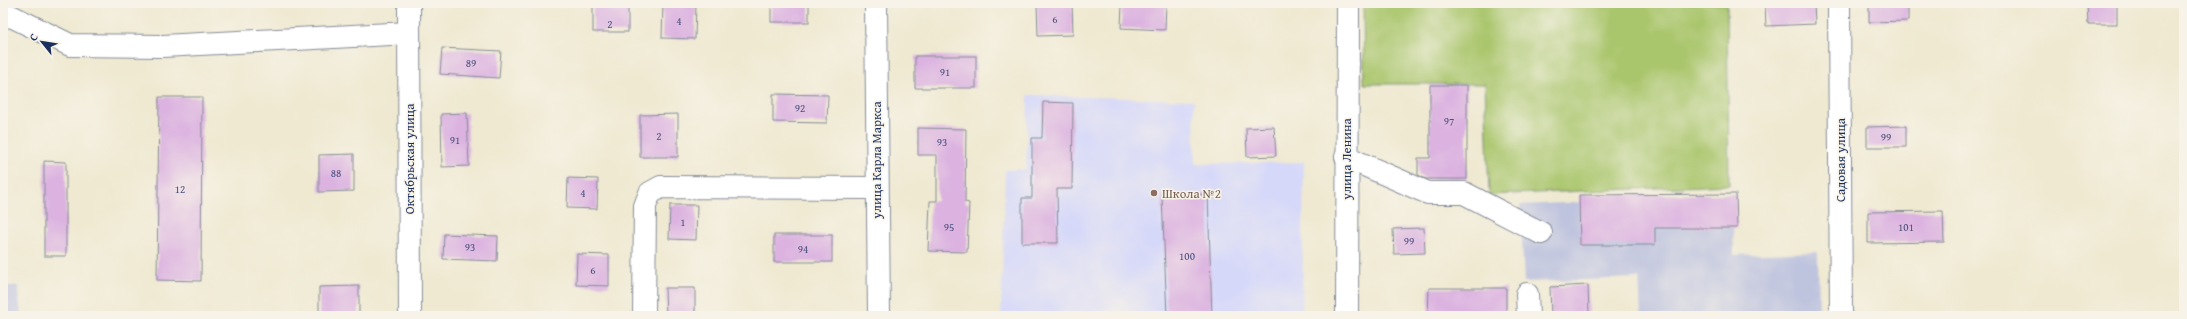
<svg xmlns="http://www.w3.org/2000/svg" width="2187" height="319" font-family="'Gentium Book Plus',serif">
	<rect width="100%" height="100%" fill="#f7f3e8"/>
	<filter id="ink" filterUnits="userSpaceOnUse"><feTurbulence type="fractalNoise" baseFrequency=".025" numOctaves="2"/><feDisplacementMap in="SourceGraphic" scale="8" xChannelSelector="R" yChannelSelector="G"/><feConvolveMatrix kernelMatrix="1 2 1 2 8 2 1 2 1" color-interpolation-filters="sRGB"/></filter>
	<filter id="wash" filterUnits="userSpaceOnUse"><feTurbulence type="fractalNoise" baseFrequency=".012" numOctaves="4" result="noise"/><feDisplacementMap in="SourceGraphic" scale="16" xChannelSelector="R" yChannelSelector="G"/><feGaussianBlur stdDeviation="0.9" result="paint"/><feColorMatrix in="noise" values="0 0 0 0 0 0 0 0 0 0 0 0 0 0 0 0 0 1.4 0 .05"/><feComposite in="paint" operator="in"/></filter>
	<g filter="url(#wash)">
		<rect width="100%" height="100%" fill="#efe9d1"/>
		<!-- built -->
		<polygon fill="#d6d8f9" points="1028,95 1194,100 1195,164 1304,162 1302,316 1001,316 1005,170 1026,169"/>
		<!-- industrial -->
		<g fill="#bec3de">
			<polygon points="1732,195 1734,255 1818,252 1819,316 1641,316 1639,278 1524,282 1520,205"/>
			<polygon points="3,286 18,286 21,316 3,316"/>
		</g>
		<!-- green -->
		<polygon fill="#aac66d" stroke="#627a66" points="1363,3 1727,3 1729,185 1489,195 1485,84 1364,84"/>
		<g id="blocks">
			<!-- building -->
			<g fill="#dbb2e0">
				<rect x="593" y="3" width="35" height="29"/>
				<polygon points="663,3 696,3 695,39 662,38"/>
				<rect x="771" y="3" width="38" height="19"/>
				<polygon points="1037,3 1072,3 1073,35 1038,36"/>
				<polygon points="1122,3 1166,3 1165,30 1121,28"/>
				<polygon points="1765,3 1814,3 1815,24 1766,26"/>
				<polygon points="1869,3 1908,3 1908,21 1869,22"/>
				<polygon points="2087,3 2117,3 2117,24 2088,24"/>
				<polygon points="442,48 501,51 499,78 440,74"/>
				<rect x="915" y="56" width="61" height="32"/>
				<polygon points="1430,85 1467,85 1467,179 1426,179 1418,175 1418,158 1430,158"/>
				<polygon points="773,94 828,95 827,123 773,122"/>
				<polygon points="159,97 202,97 201,281 157,280"/>
				<polygon points="1043,102 1073,103 1072,189 1057,189 1058,243 1022,243 1022,198 1032,198 1032,138 1042,138"/>
				<polygon points="467,113 469,166 442,167 441,114"/>
				<polygon points="678,114 678,157 640,157 640,115"/>
				<polygon points="1906,126 1906,147 1867,147 1867,127"/>
				<polygon points="1274,127 1276,156 1247,157 1246,128"/>
				<polygon points="918,128 966,129 965,202 969,203 967,252 928,251 930,201 937,201 937,155 918,155"/>
				<polygon points="354,154 354,191 319,192 319,155"/>
				<polygon points="44,161 66,162 66,256 44,256"/>
				<polygon points="568,178 598,179 597,209 567,208"/>
				<polygon points="1208,194 1212,316 1167,316 1162,196"/>
				<polygon points="1736,194 1737,228 1655,228 1655,245 1580,245 1579,195"/>
				<polygon points="670,205 697,205 696,240 669,239"/>
				<polygon points="1943,211 1944,242 1868,243 1868,212"/>
				<polygon points="1424,228 1425,253 1394,254 1393,229"/>
				<polygon points="444,234 498,236 497,261 443,259"/>
				<rect x="774" y="235" width="58" height="27"/>
				<polygon points="577,254 609,255 609,286 576,285"/>
				<polygon points="1588,285 1589,315 1551,316 1550,287"/>
				<polygon points="359,286 359,316 319,316 319,287"/>
				<polygon points="665,288 695,288 695,316 666,316"/>
				<polygon points="1429,288 1506,288 1506,316 1428,316"/>
			</g>
		</g>
	</g>
	<g filter="url(#ink)">
		<use href="#blocks" fill-opacity="0" stroke="#858c98" stroke-width="1"/>
		<g fill="none" stroke-linecap="round" stroke-linejoin="round">
			<!-- minor casing -->
			<g stroke="#858c98" stroke-width="24">
				<g id="minor">
					<polyline points="409,3 410,316"/>
					<polyline points="876,3 879,316"/>
					<polyline points="1839,3 1841,316"/>
					<polyline points="3,17 11,16 70,45 163,46 409,33"/>
					<polyline points="1346,157 1428,193 1464,193 1541,233"/>
					<polyline points="1527,294 1528,316"/>
					<polyline points="644,316 645,206 650,193 661,187 876,188"/>
					<polyline points="1347,316 1348,3"/>
				</g>
			</g>
			<!-- minor -->
			<use href="#minor" stroke="#fff" stroke-width="22"/>
		</g>
	</g>
	<!-- markers -->
	<circle fill="#8d6e63" stroke="#f7f3e8" stroke-width="1.5" cx="1154" cy="193" r="4"/>
	<g text-anchor="middle" dominant-baseline="central" stroke-width="3" stroke-linejoin="round" paint-order="stroke">
		<!-- number labels -->
		<g font-size="11" fill="#4b507e">
			<text x="1055" y="19">6</text>
			<text x="679" y="21">4</text>
			<text x="610" y="24">2</text>
			<text x="471" y="63">89</text>
			<text x="945" y="72">91</text>
			<text x="800" y="108">92</text>
			<text x="1449" y="121">97</text>
			<text x="659" y="136">2</text>
			<text x="1886" y="137">99</text>
			<text x="455" y="140">91</text>
			<text x="942" y="142">93</text>
			<text x="336" y="173">88</text>
			<text x="180" y="189">12</text>
			<text x="583" y="193">4</text>
			<text x="683" y="222">1</text>
			<text x="949" y="227">95</text>
			<text x="1906" y="227">101</text>
			<text x="1409" y="241">99</text>
			<text x="470" y="247">93</text>
			<text x="803" y="249">94</text>
			<text x="1187" y="256">100</text>
			<text x="593" y="270">6</text>
		</g>
		<!-- street labels -->
		<g font-size="13" fill="#1b2f5e" stroke="#f7f3e8">
			<text transform="translate(409 159) rotate(-90)">Октябрьская улица</text>
			<text transform="translate(1346 159) rotate(-90)">улица Ленина</text>
			<text transform="translate(876 160) rotate(-90)">улица Карла Маркса</text>
			<text transform="translate(1840 160) rotate(-90)">Садовая улица</text>
		</g>
		<!-- education labels -->
		<g font-size="13" fill="#785e54" stroke="#f7f3e8" text-anchor="start">
			<text x="1162" y="193">Школа №2</text>
		</g>
	</g>
	<!-- margin -->
	<rect width="2187" height="319" fill="none" stroke="#f7f3e8" stroke-width="16"/>
	<!-- north arrow -->
	<g transform="translate(42 42) rotate(300)" stroke="#f7f3e8" stroke-width="3" paint-order="stroke">
	<path d="M0-3L7 15L0 10L-7 15Z" fill="#1b2f5e"/>
	<text y="-6" font-size="11" font-weight="bold" text-anchor="middle" fill="#1b2f5e">С</text>
	</g>
</svg>
